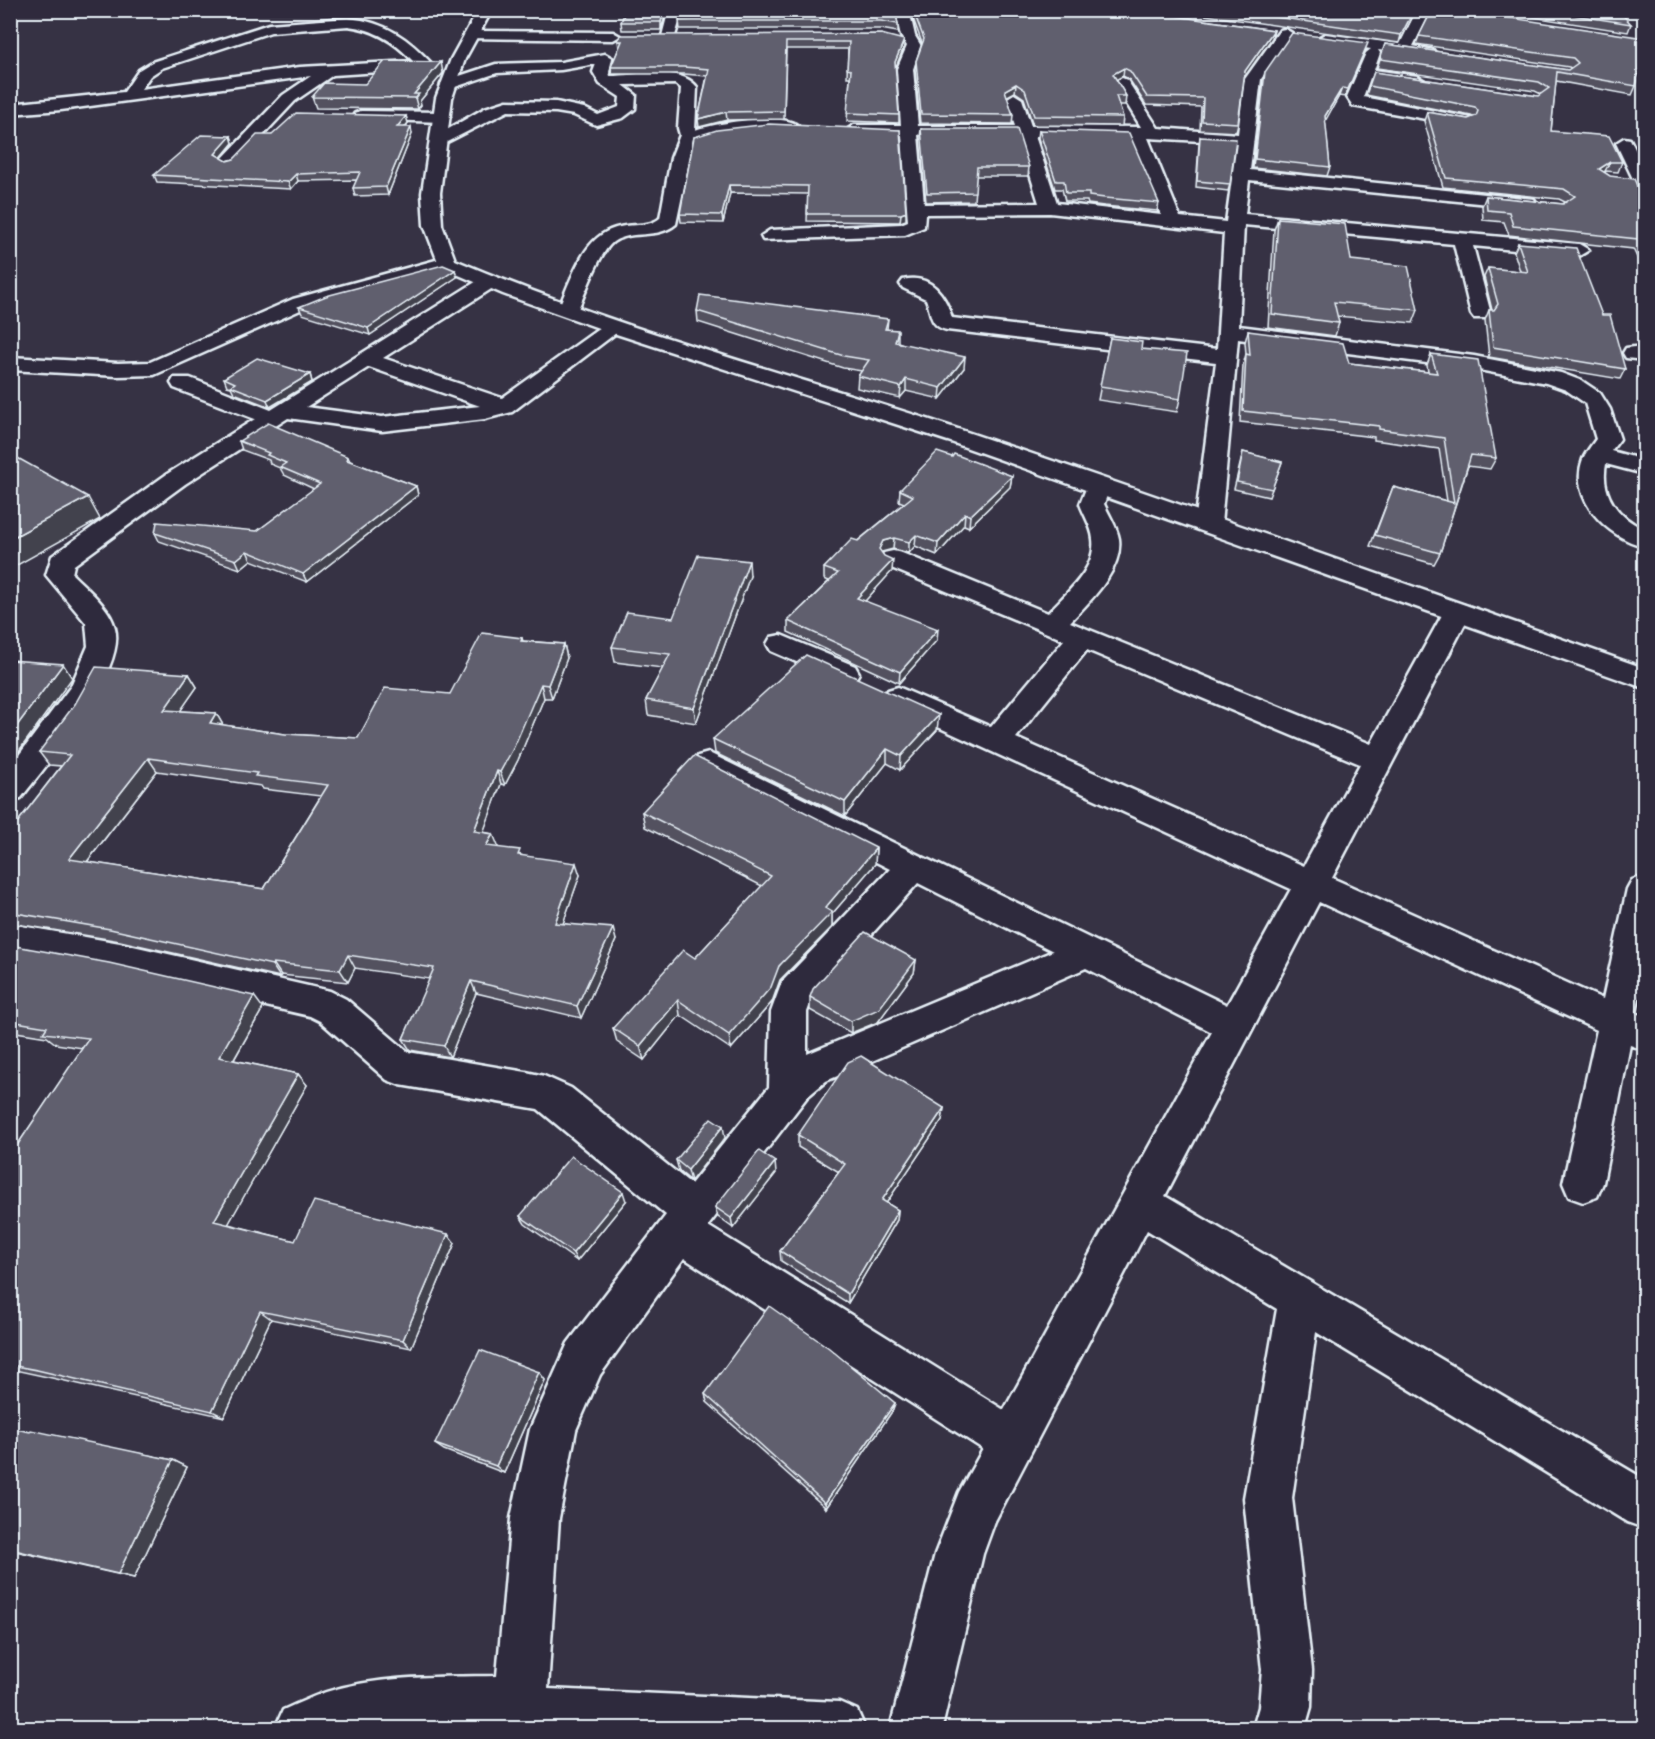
<svg xmlns="http://www.w3.org/2000/svg" width="1655" height="1739" font-family="Sriracha,sans-serif">
	<rect width="100%" height="100%" fill="#363244"/>
	<filter id="ink" filterUnits="userSpaceOnUse"><feTurbulence type="fractalNoise" baseFrequency=".0167" numOctaves="2"/><feDisplacementMap in="SourceGraphic" scale="12" xChannelSelector="R" yChannelSelector="G"/><feConvolveMatrix kernelMatrix="1 2 1 2 8 2 1 2 1" color-interpolation-filters="sRGB"/></filter>
	<g filter="url(#ink)">
		<g fill="none" stroke-linecap="round" stroke-linejoin="round">
			<!-- street casing -->
			<g stroke="#e8f1f8" stroke-width="5">
				<g id="street">
					<polygon points="677,10 695,10 680,19 674,39 664,39 662,36 667,17"/>
					<path d="M 895,10 L 909,10 L 915,36 L 921,46 L 913,69 L 918,126 L 1015,126 L 1006,99 L 1014,94 L 1022,99 L 1031,126 L 1141,127 L 1114,83 L 1122,78 L 1127,80 L 1158,128 L 1238,134 L 1245,79 L 1280,30 L 1285,29 L 1292,33 L 1261,79 L 1250,170 L 1534,199 L 1537,203 L 1528,208 L 1249,180 L 1245,214 L 1579,244 L 1589,250 L 1579,256 L 1473,246 L 1491,314 L 1488,318 L 1474,318 L 1471,314 L 1454,244 L 1244,225 L 1239,326 L 1474,356 L 1561,373 L 1582,381 L 1600,393 L 1610,409 L 1620,439 L 1611,451 L 1644,460 L 1644,474 L 1606,464 C 1600,494 1618,518 1644,529 L 1644,546 C 1608,538 1568,499 1583,459 C 1586,452 1592,445 1596,439 L 1585,403 L 1566,390 L 1546,383 L 1474,369 L 1238,339 L 1221,524 L 1217,529 L 1208,532 L 1199,529 L 1195,524 L 1216,362 L 947,330 C 929,326 932,314 926,299 L 903,288 L 900,284 L 903,280 C 931,273 946,296 952,318 L 1217,349 L 1224,233 L 1050,213 L 925,214 L 924,227 L 905,235 L 763,240 L 761,236 L 770,230 L 901,224 L 908,221 L 902,135 L 854,135 L 846,130 L 854,125 L 901,125 L 897,69 L 907,46 L 901,36 ZM 918,135 L 1018,136 L 1039,203 L 924,204 ZM 1035,136 L 1131,137 L 1161,215 L 1057,203 ZM 1148,138 L 1237,143 L 1226,222 L 1180,217 Z"/>
					<polygon points="1417,10 1431,10 1413,46 1433,50 1435,53 1433,56 1378,50 1380,53 1374,70 1417,76 1425,81 1417,86 1370,78 1363,97 1471,118 1473,121 1471,124 1465,126 1353,106 1347,97 1366,53 1371,49 1325,42 1318,38 1325,34 1400,44"/>
					<path d="M 348,18 C 386,22 408,38 433,65 L 426,69 L 333,75 L 295,101 L 235,165 L 229,166 L 220,161 L 283,95 L 311,76 L 61,110 L 10,114 L 10,104 L 124,92 L 139,70 L 152,62 L 269,24 ZM 348,26 C 375,29 395,42 413,61 L 300,67 L 141,89 L 150,76 L 162,68 L 271,32 Z"/>
					<polygon points="471,31 613,32 620,36 613,40 466,38 464,35"/>
					<path d="M 605,54 L 612,58 L 609,72 L 610,76 C 636,76 680,65 697,87 L 695,130 C 713,124 786,111 799,127 L 791,132 L 724,132 L 693,143 L 676,224 C 657,240 632,229 613,242 C 599,253 586,292 578,309 L 575,313 L 561,313 L 558,309 C 572,279 583,234 620,227 C 633,224 650,227 660,218 L 671,158 L 680,135 L 678,128 L 681,88 L 675,84 L 623,85 L 636,95 L 635,109 L 623,118 L 596,125 L 574,115 L 556,112 L 508,111 L 445,143 L 433,143 L 431,139 L 485,108 L 507,101 L 556,102 L 584,108 L 598,115 L 619,107 L 620,97 L 600,84 L 593,72 L 596,64 L 561,70 L 497,73 L 449,89 L 441,84 L 444,81 L 496,64 L 561,62 Z"/>
					<polygon points="361,111 442,112 450,117 442,122 355,119 353,116 355,113"/>
					<polygon points="1624,138 1630,139 1644,167 1644,188 1635,183 1616,143"/>
					<polygon points="447,257 454,259 457,263 454,267 307,307 154,375 118,376 10,370 10,357 118,363 150,362 293,299"/>
					<path d="M 489,276 L 496,278 L 499,282 L 496,286 L 383,358 L 502,398 L 607,323 L 621,323 L 624,327 L 512,412 L 485,419 L 382,431 L 288,418 L 185,484 L 74,565 L 72,574 C 87,589 110,607 115,628 C 127,670 47,764 21,798 L 10,801 L 10,767 L 71,686 L 88,646 L 86,623 L 46,575 L 52,556 L 167,474 L 255,419 L 174,388 L 171,383 L 174,378 L 190,378 L 271,410 L 482,278 ZM 369,367 L 480,406 L 382,417 L 306,407 Z"/>
					<polygon points="1634,347 1644,348 1644,360 1626,358 1623,353 1626,348"/>
					<path d="M 1098,479 L 1107,481 L 1110,486 L 1104,504 C 1109,515 1117,527 1119,539 C 1123,570 1090,601 1070,622 L 1371,744 L 1447,606 L 1457,603 L 1467,606 L 1471,612 L 1332,878 L 1603,999 L 1627,889 L 1632,880 L 1644,876 L 1644,972 L 1636,1013 L 1644,1017 L 1644,1050 L 1630,1045 L 1603,1183 L 1597,1197 L 1583,1202 L 1569,1197 L 1563,1183 L 1597,1030 L 1319,902 L 1165,1196 L 1644,1479 L 1644,1528 L 1627,1522 L 1316,1332 L 1292,1498 L 1312,1670 L 1311,1707 L 1305,1728 L 1253,1728 L 1259,1707 L 1262,1670 L 1244,1498 L 1277,1309 L 1147,1230 L 995,1521 L 983,1554 L 942,1728 L 890,1728 L 935,1554 L 959,1492 L 983,1449 L 684,1258 L 600,1375 L 576,1430 L 559,1518 L 548,1689 L 839,1702 L 857,1710 L 865,1728 L 275,1728 L 283,1710 C 297,1704 311,1697 326,1692 C 381,1675 440,1677 497,1676 L 511,1518 L 530,1429 L 568,1343 L 666,1215 L 538,1109 L 400,1085 L 387,1080 L 320,1021 L 310,1016 L 120,973 L 10,952 L 10,924 L 120,943 L 330,991 L 346,999 L 408,1052 L 526,1072 L 544,1076 L 571,1088 L 691,1184 L 769,1087 L 771,1012 L 782,982 L 890,869 L 698,772 L 694,764 L 698,756 L 709,753 L 1227,1005 L 1291,889 L 888,704 L 883,697 L 888,690 L 898,687 L 991,727 L 1064,640 L 884,565 L 880,559 L 884,553 L 893,551 L 902,553 L 1048,613 C 1066,593 1097,569 1093,539 C 1092,527 1084,515 1080,504 L 1089,481 ZM 1087,650 L 1360,764 L 1304,866 L 1016,738 ZM 918,883 L 1053,951 L 807,1054 L 807,1012 L 811,1001 ZM 1086,968 L 1212,1032 L 1004,1410 L 708,1226 L 807,1097 L 826,1081 Z"/>
					<polygon points="781,635 855,666 859,673 855,680 845,683 771,651 767,644 771,637"/>
				</g>
			</g>
			<!-- secondary casing -->
			<g stroke="#e8f1f8" stroke-width="5">
				<path id="secondary" d="M 478,10 L 492,10 L 465,59 L 452,98 L 440,193 L 442,225 L 455,260 C 620,330 794,375 964,431 C 1192,507 1418,589 1644,668 L 1644,688 L 948,441 L 607,331 L 503,294 L 440,267 L 424,225 L 422,193 L 436,98 L 451,59 Z"/>
			</g>
			<!-- street -->
			<use href="#street" fill="#2f2a3d" fill-rule="evenodd"/>
			<!-- secondary -->
			<use href="#secondary" fill="#2f2a3d" fill-rule="evenodd"/>
		</g>
		<!-- wall -->
		<g fill="#53515f" stroke="#e8f1f8" stroke-width="1.5" fill-rule="evenodd">
			<polygon points="626,10 673,10 665,16 661,30 622,30 621,22"/>
			<polygon points="895,10 898,24 898,32 881,29 680,29 679,21"/>
			<polygon points="910,10 1162,10 1161,11 1161,14 1274,30 1272,38 1244,77 1238,123 1236,132 1200,130 1201,107 1146,105 1129,79 1123,76 1116,80 1126,96 1125,105 1119,105 1123,117 1122,126 1033,125 1024,98 1015,92 1007,97 1013,115 1012,124 920,123 915,69 916,61 922,43"/>
			<polygon points="1170,10 1416,10 1399,43"/>
			<polygon points="1488,10 1590,10 1631,24 1628,32"/>
			<polygon points="1419,36 1644,38 1636,86 1632,95 1556,81 1551,131 1622,162 1618,172 1605,171 1604,172 1644,201 1644,272 1633,249 1509,235 1504,222 1483,220 1482,206 1486,196 1563,204 1565,202 1559,199 1443,187 1424,121 1427,112 1468,119 1473,117 1471,116 1366,95 1374,72 1538,96 1541,94 1535,91 1377,68 1385,44 1568,70 1571,68 1569,67 1416,44"/>
			<polygon points="904,40 904,47 895,68 899,115 899,123 847,121 850,77 847,77 848,49 786,49 784,119 727,120 699,127 698,119 707,76 684,74 612,74 611,67 619,48 618,41"/>
			<polygon points="1365,51 1345,97 1339,96 1325,120 1330,167 1327,176 1253,168 1263,80 1265,72"/>
			<polygon points="443,73 420,101 421,105 418,109 316,108 312,97 365,84"/>
			<polygon points="406,116 408,123 405,127 412,134 388,195 355,196 353,188 357,180 298,181 291,189 157,182 154,175 231,136 233,143 221,158 227,161 234,159 272,135"/>
			<polygon points="921,129 1029,167 1028,176 976,176 974,201 926,202 920,137"/>
			<polygon points="900,130 906,220 900,222 807,221 808,194 730,193 723,223 681,222 680,214 694,137"/>
			<polygon points="1039,130 1159,203 1157,211 1104,206 1088,204 1087,201 1065,201 1062,189 1055,189 1038,138"/>
			<polygon points="1200,137 1230,184 1228,191 1196,187 1199,144"/>
			<polygon points="1278,218 1351,260 1418,310 1413,323 1337,316 1339,323 1335,336 1268,327 1274,230"/>
			<polygon points="1518,243 1602,315 1625,369 1620,379 1489,357 1485,320 1489,310 1492,310 1484,277 1488,268 1520,271 1514,252"/>
			<polygon points="455,270 457,277 370,335 302,314 299,307"/>
			<polygon points="697,311 888,319 887,329 898,342 964,368 940,399 906,391 900,398 857,388 858,376 862,371 843,368 698,322"/>
			<polygon points="1248,331 1349,363 1428,372 1427,365 1431,354 1496,458 1490,469 1468,466 1440,553 1434,564 1370,546 1393,487 1447,501 1439,449 1374,440 1374,437 1240,422 1243,365 1246,354 1245,342"/>
			<polygon points="1110,338 1141,349 1180,399 1177,412 1098,400"/>
			<polygon points="310,374 312,382 270,407 234,393 231,387 227,386 224,378"/>
			<polygon points="239,441 348,457 350,461 416,486 418,495 307,582 251,560 240,569 159,541 155,533 257,531 314,489 284,475 280,468 270,464 269,460 242,450"/>
			<polygon points="1243,452 1282,462 1269,497 1234,489"/>
			<polygon points="952,457 1012,476 1010,487 969,527 964,525 937,555 915,546 909,553 893,549 882,552 882,553 892,571 865,601 937,640 899,683 788,632 788,621 829,581 824,579 824,568 904,503 899,501 900,490"/>
			<polygon points="750,576 696,723 648,715 646,700 663,668 615,662 612,647 673,618"/>
			<path d="M 522,638 L 523,641 L 564,644 L 567,658 L 552,698 L 544,698 L 518,760 L 505,785 L 501,784 L 483,832 L 493,834 L 497,847 L 580,875 L 563,923 L 616,940 L 581,1018 L 476,993 L 450,1057 L 410,1050 L 403,1039 L 430,979 L 355,968 L 348,982 L 281,975 L 280,977 L 120,941 L 10,923 L 10,832 L 61,766 L 49,765 L 39,752 L 189,674 L 197,687 L 180,711 L 216,713 L 223,725 L 285,734 L 358,738 L 450,694 ZM 157,771 L 261,786 L 263,789 L 321,796 L 264,889 L 87,862 Z"/>
			<polygon points="937,730 900,770 887,763 845,816 715,753 713,739"/>
			<polygon points="642,812 876,848 875,864 832,914 832,927 780,980 772,1002 731,1049 680,1015 644,1060 617,1042 613,1028 695,958 762,886 645,827"/>
			<polygon points="10,945 263,1008 234,1060 298,1074 307,1085 228,1224 295,1241 455,1243 411,1348 271,1319 224,1417 52,1378 10,1369 10,1156 83,1048 56,1044 47,1037 10,1031"/>
			<polygon points="916,960 914,973 878,1022 851,1033 810,1010 810,997"/>
			<polygon points="944,1108 942,1120 886,1203 898,1210 897,1220 848,1303 781,1261 780,1251 839,1172 798,1147 798,1135"/>
			<polygon points="725,1138 691,1181 679,1171 676,1160"/>
			<polygon points="776,1173 733,1228 718,1217 715,1207"/>
			<polygon points="626,1201 577,1261 525,1224 520,1216"/>
			<polygon points="539,1372 545,1380 504,1473 444,1450 435,1444"/>
			<polygon points="705,1394 895,1403 893,1410 826,1508 707,1402"/>
			<polygon points="10,1428 173,1460 187,1467 134,1578 10,1550"/>
		</g>
		<!-- shaded-wall -->
		<g fill="#43424d" stroke="#e8f1f8" stroke-width="1.5">
			<polygon points="664,10 673,10 665,16 661,30 661,22"/>
			<polygon points="1414,10 1416,10 1399,43 1401,35"/>
			<polygon points="1274,30 1272,38 1243,79 1245,71"/>
			<polygon points="904,40 904,47 895,69 895,62"/>
			<polygon points="441,62 443,73 420,101 421,105 418,109 414,94"/>
			<polygon points="1124,68 1123,76 1112,82 1113,74"/>
			<polygon points="1016,84 1015,92 1004,98 1005,90"/>
			<polygon points="1342,88 1339,96 1323,125 1325,116"/>
			<polygon points="726,112 727,120 699,127 698,119"/>
			<polygon points="406,116 408,123 399,134 397,127"/>
			<polygon points="411,127 412,134 388,195 386,187"/>
			<polygon points="231,136 233,143 218,161 215,154"/>
			<polygon points="1610,162 1605,171 1595,179 1599,169"/>
			<polygon points="296,174 298,181 291,189 288,182"/>
			<polygon points="729,185 730,193 723,223 722,215"/>
			<polygon points="906,212 906,220 900,222 901,214"/>
			<polygon points="455,270 457,277 370,335 368,328"/>
			<polygon points="898,330 898,341 894,353 895,342"/>
			<polygon points="965,357 964,368 940,399 941,388"/>
			<polygon points="310,374 312,382 270,407 267,400"/>
			<polygon points="906,379 906,391 900,398 901,387"/>
			<polygon points="1012,476 1010,487 969,527 970,516"/>
			<polygon points="416,486 418,495 307,582 303,574"/>
			<polygon points="88,497 100,519 10,569 10,539"/>
			<polygon points="965,513 964,525 937,555 938,543"/>
			<polygon points="916,535 915,546 909,553 909,542"/>
			<polygon points="894,538 893,549 882,552 878,560 879,549 883,541"/>
			<polygon points="247,551 251,560 240,569 236,560"/>
			<polygon points="893,560 892,571 857,610 857,598"/>
			<polygon points="749,561 750,576 696,723 694,708"/>
			<polygon points="938,629 937,640 899,683 900,672"/>
			<polygon points="564,644 567,658 552,698 548,685"/>
			<polygon points="63,664 72,678 10,763 10,735"/>
			<polygon points="189,674 197,687 172,723 164,710"/>
			<polygon points="541,684 544,698 518,760 505,785 500,772"/>
			<polygon points="216,713 224,727 210,723"/>
			<polygon points="939,715 937,730 900,770 901,756"/>
			<polygon points="887,749 887,763 845,816 845,802"/>
			<polygon points="148,758 157,771 79,872 69,859"/>
			<polygon points="497,771 501,784 479,844 474,831"/>
			<polygon points="493,834 498,846 491,859 486,846"/>
			<polygon points="876,848 875,864 832,914 832,927 780,980 772,1002 731,1049 729,1035 779,966 825,908"/>
			<polygon points="576,863 580,875 559,935 555,923"/>
			<polygon points="613,928 616,940 581,1018 577,1006"/>
			<polygon points="348,955 355,968 348,982 340,970"/>
			<polygon points="916,960 914,973 878,1022 851,1033 851,1021"/>
			<polygon points="273,963 281,975 280,977 272,965"/>
			<polygon points="471,981 476,993 450,1057 444,1046"/>
			<polygon points="254,996 263,1008 229,1068 219,1057"/>
			<polygon points="678,1000 680,1015 644,1060 640,1046"/>
			<polygon points="298,1074 307,1085 225,1230 214,1221"/>
			<polygon points="944,1108 942,1120 881,1211 882,1200"/>
			<polygon points="723,1126 725,1138 691,1181 688,1170"/>
			<polygon points="775,1162 776,1173 733,1228 731,1218"/>
			<polygon points="623,1192 626,1201 577,1261 573,1253"/>
			<polygon points="898,1210 897,1220 848,1303 848,1294"/>
			<polygon points="448,1234 455,1243 411,1348 403,1340"/>
			<polygon points="260,1311 271,1319 224,1417 212,1411"/>
			<polygon points="539,1372 545,1380 504,1473 496,1466"/>
			<polygon points="895,1403 893,1410 826,1508 825,1503"/>
			<polygon points="173,1460 187,1467 134,1578 118,1574"/>
		</g>
		<!-- building -->
		<g fill="#605e6e" stroke="#e8f1f8" stroke-width="1.5" fill-rule="evenodd">
			<polygon points="626,10 664,10 661,22 621,22"/>
			<polygon points="685,10 895,10 898,24 881,21 679,21 681,13"/>
			<polygon points="913,10 1161,10 1161,14 1274,30 1245,71 1238,123 1202,121 1203,98 1147,97 1130,71 1124,68 1113,74 1126,96 1116,96 1123,117 1034,116 1025,90 1016,84 1005,90 1013,115 921,114 916,61 924,39"/>
			<polygon points="1226,10 1414,10 1401,35"/>
			<polygon points="1432,10 1459,10 1644,38 1636,86 1557,72 1551,131 1609,136 1622,162 1610,162 1599,169 1610,176 1634,179 1644,201 1644,252 1638,239 1513,226 1509,212 1487,210 1486,196 1563,204 1575,196 1564,189 1446,178 1427,112 1468,119 1476,116 1478,111 1475,107 1369,86 1374,72 1538,96 1549,88 1539,82 1380,59 1385,44 1568,70 1578,63 1573,58 1419,36"/>
			<polygon points="1540,10 1590,10 1621,13 1631,24"/>
			<polygon points="1292,33 1368,43 1348,89 1342,88 1325,116 1330,167 1255,159 1265,72"/>
			<polygon points="881,34 904,40 895,62 899,115 847,113 851,70 847,69 849,42 786,42 784,111 726,112 698,119 709,69 683,67 611,67 622,41 618,41 620,35"/>
			<polygon points="385,61 441,62 414,94 419,94 416,98 312,97 324,83 365,84"/>
			<polygon points="296,113 406,116 397,127 411,127 386,187 353,188 360,172 296,174 288,182 154,175 201,135 231,136 215,154 227,161 234,159 257,135 272,135"/>
			<polygon points="769,124 900,130 906,212 901,214 807,214 808,186 729,185 722,215 680,214 694,137 717,130"/>
			<polygon points="921,129 1017,129 1029,167 977,167 975,192 927,193"/>
			<polygon points="1039,130 1129,133 1159,203 1105,198 1089,196 1089,193 1066,193 1064,181 1056,181"/>
			<polygon points="1200,137 1236,139 1230,184 1197,181"/>
			<polygon points="1278,218 1345,224 1351,260 1408,266 1418,310 1334,302 1339,323 1272,314"/>
			<polygon points="1518,243 1576,248 1602,315 1610,315 1625,369 1493,347 1489,310 1494,310 1498,304 1488,268 1528,272"/>
			<polygon points="443,265 455,270 368,328 299,307 326,296"/>
			<polygon points="700,295 888,319 885,329 898,330 895,342 965,357 941,388 906,379 901,387 858,376 869,360 844,356 697,311"/>
			<polygon points="1248,331 1343,343 1349,363 1437,373 1431,354 1478,360 1496,458 1471,455 1440,553 1375,535 1393,487 1454,503 1444,438 1379,429 1379,426 1243,411 1246,354 1250,355"/>
			<polygon points="1110,338 1142,342 1141,349 1187,353 1180,399 1100,386"/>
			<polygon points="257,358 310,374 267,400 231,386 235,383 224,378"/>
			<polygon points="268,423 348,457 347,460 416,486 303,574 247,551 236,560 155,533 157,522 257,531 320,484 280,467 286,463 267,455 269,453 239,441"/>
			<polygon points="937,452 952,457 954,454 1012,476 970,516 965,513 938,543 916,535 909,542 894,538 883,541 879,549 884,556 893,560 857,598 938,629 900,672 788,621 838,573 824,568 852,539 858,541 913,496 900,490"/>
			<polygon points="1243,452 1282,462 1272,489 1237,482"/>
			<polygon points="14,456 88,497 10,539 10,457"/>
			<polygon points="698,555 749,561 694,708 646,700 670,654 612,647 627,612 673,618"/>
			<path d="M 482,633 L 522,638 L 521,641 L 564,644 L 548,685 L 541,684 L 514,747 L 500,772 L 497,771 L 474,831 L 493,834 L 486,846 L 520,850 L 518,855 L 576,863 L 555,923 L 613,928 L 577,1006 L 471,981 L 444,1046 L 403,1039 L 434,968 L 348,955 L 340,970 L 273,963 L 272,965 L 110,929 L 10,912 L 10,832 L 70,755 L 39,752 L 75,704 L 96,667 L 189,674 L 164,710 L 216,713 L 210,723 L 285,734 L 358,738 L 385,688 L 450,694 ZM 148,758 L 257,773 L 255,776 L 328,785 L 264,889 L 69,859 Z"/>
			<polygon points="806,655 939,715 901,756 887,749 845,802 713,739"/>
			<polygon points="10,660 63,664 10,735"/>
			<polygon points="694,756 876,848 825,908 832,912 779,966 771,987 729,1035 678,1000 640,1046 613,1028 683,950 695,958 771,876 642,812"/>
			<polygon points="865,932 916,960 879,1009 851,1021 810,997 813,989"/>
			<polygon points="10,945 109,963 254,996 219,1057 298,1074 214,1221 295,1241 314,1201 448,1234 403,1340 260,1311 212,1411 37,1370 10,1365 10,1156 89,1038 43,1033 47,1027 10,1021"/>
			<polygon points="861,1056 944,1108 882,1200 898,1210 848,1294 780,1251 845,1164 798,1135 848,1062"/>
			<polygon points="711,1118 723,1126 688,1170 676,1160"/>
			<polygon points="759,1151 775,1162 731,1218 715,1207"/>
			<polygon points="571,1156 623,1192 573,1253 520,1216"/>
			<polygon points="769,1306 829,1348 895,1403 825,1503 705,1394"/>
			<polygon points="480,1350 539,1372 496,1466 435,1444"/>
			<polygon points="10,1428 30,1432 31,1430 173,1460 118,1574 10,1549"/>
		</g>
	</g>
	<!-- margin -->
	<rect width="1655" height="1739" fill="none" stroke="#2f2a3d" stroke-width="36"/>
	<rect x="18" y="18" width="1619" height="1703" fill="none" stroke="#e8f1f8" stroke-width="2" filter="url(#ink)"/>
</svg>
